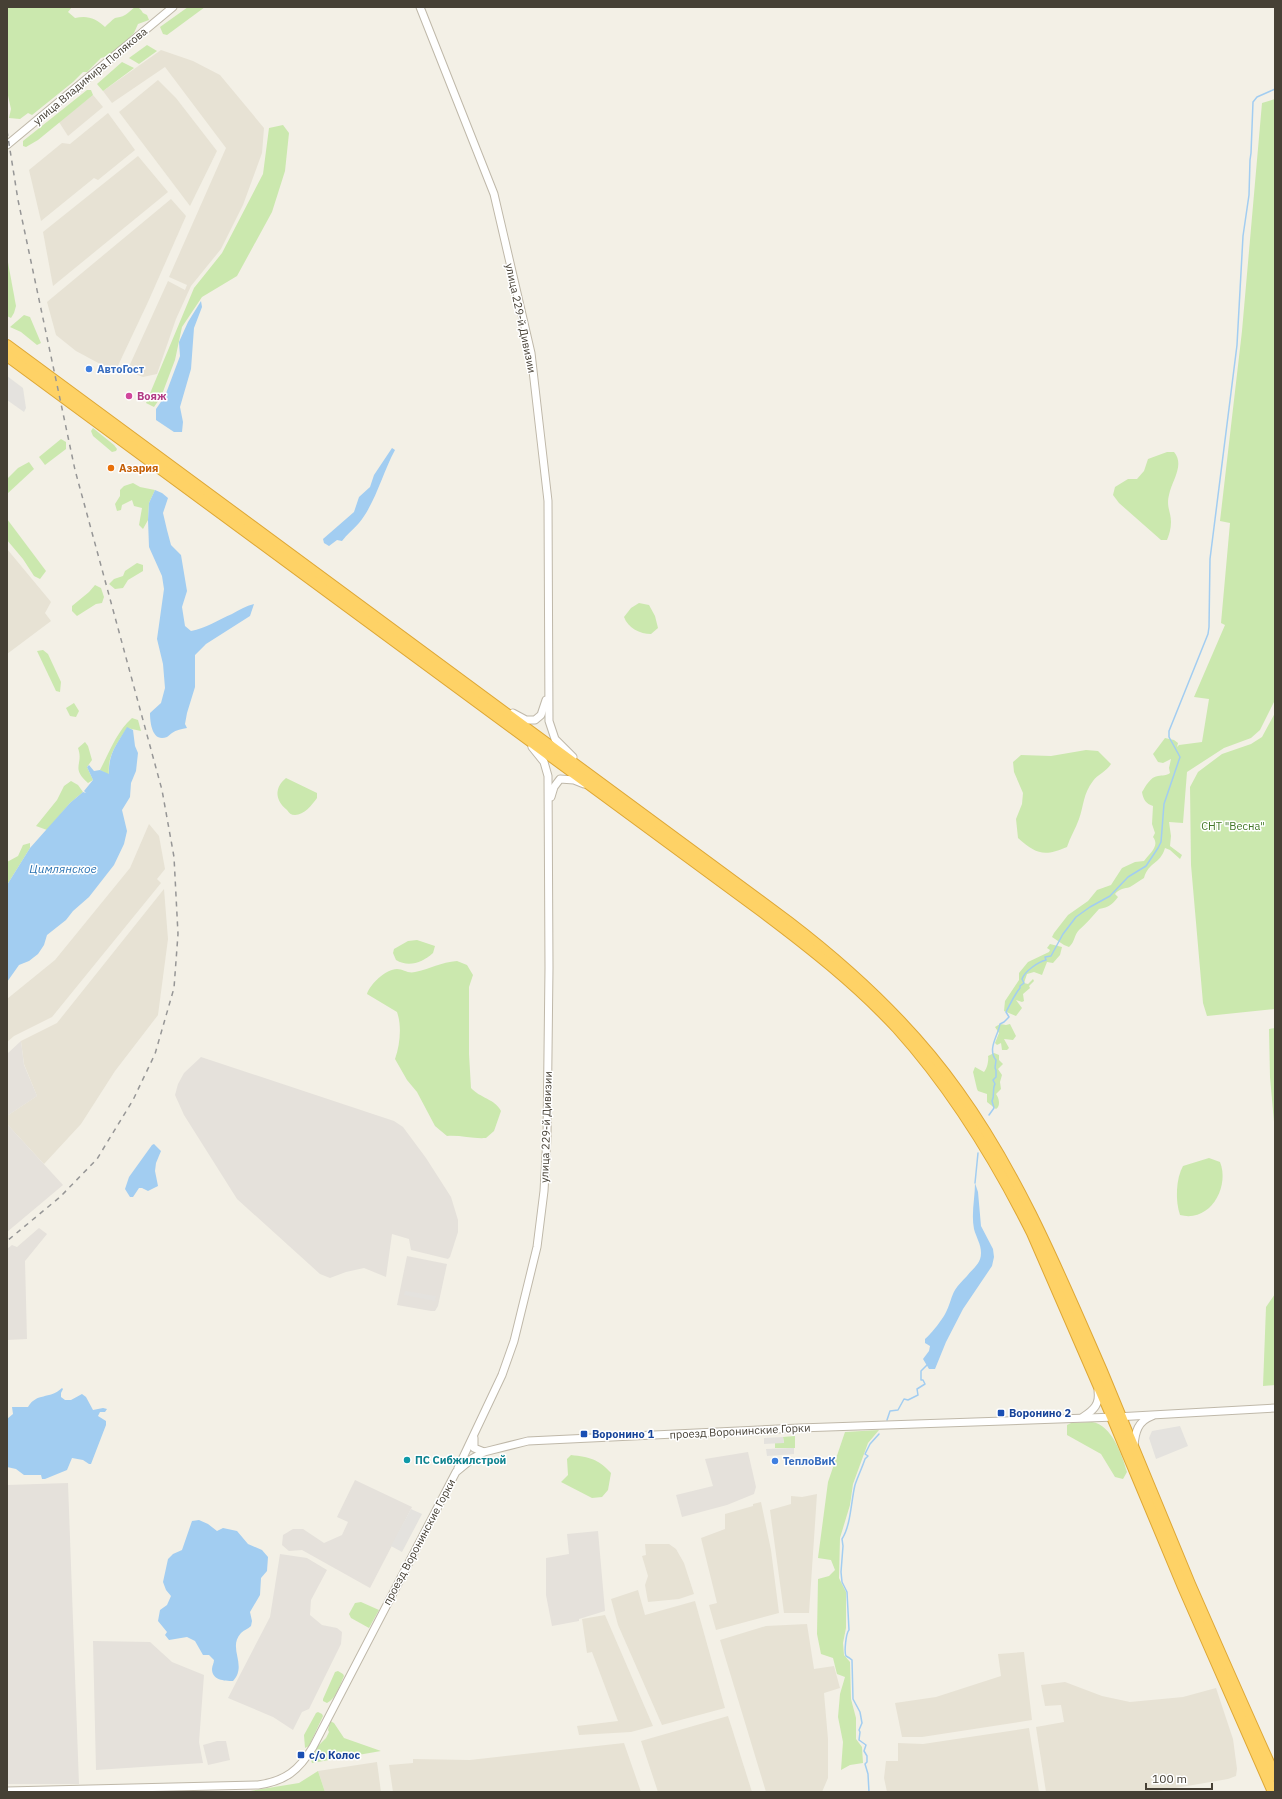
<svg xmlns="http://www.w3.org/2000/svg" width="1282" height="1799" font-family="'IBM Plex Sans',sans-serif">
	<rect width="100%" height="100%" fill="#f3f0e6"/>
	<!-- residential -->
	<g fill="#e7e2d4">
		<polygon points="161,50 193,61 220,75 264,128 262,153 243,205 221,249 191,286 176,319 157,374 143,377 127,371 168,281 185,290 187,285 169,277 226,148 165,67 112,103 103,91"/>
		<polygon points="158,80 176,98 217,151 190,206 119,112"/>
		<polygon points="93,95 103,107 68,136 59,122"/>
		<polygon points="108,113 135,150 98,180 94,178 41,221 29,170 62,143 70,144"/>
		<polygon points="138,156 168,192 53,286 43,232"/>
		<polygon points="171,199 186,216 148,302 115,372 76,351 56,335 47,302"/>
		<polygon points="7,549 51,602 45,613 51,621 7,654"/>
		<polygon points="149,824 159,836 165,869 157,879 161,883 52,1017 14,1036 7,1042 7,999 55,960 130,868"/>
		<polygon points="164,889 168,939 158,1015 115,1071 81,1124 44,1164 7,1124 7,1116 37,1096 24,1064 21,1041 57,1023"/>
		<polygon points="817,1494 809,1613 784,1613 770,1510 791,1504 791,1496 802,1497"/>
		<polygon points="761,1502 771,1550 779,1613 716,1630 709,1605 717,1603 701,1538 725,1529 725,1514 753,1506 753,1504"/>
		<polygon points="645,1544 669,1544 676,1549 684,1563 694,1594 679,1599 648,1602 645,1585 648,1576 642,1556 646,1555"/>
		<polygon points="638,1590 645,1615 695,1601 725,1708 662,1725 618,1625 611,1599"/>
		<polygon points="605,1615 653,1726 631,1732 579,1735 577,1726 618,1721 592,1652 587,1653 582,1619"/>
		<polygon points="807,1624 814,1669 834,1666 840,1688 824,1693 828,1739 828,1778 822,1792 766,1792 720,1640 766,1626"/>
		<polygon points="1024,1652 1032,1720 922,1737 902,1737 895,1703 936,1697 1001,1676 998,1654"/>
		<polygon points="1065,1682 1102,1696 1130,1702 1183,1697 1216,1688 1233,1739 1237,1769 1236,1776 1228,1779 1152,1792 1046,1792 1036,1727 1064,1722 1061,1705 1045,1706 1041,1685"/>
		<polygon points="728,1716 752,1792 658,1792 641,1741"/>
		<polygon points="1029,1728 1039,1792 887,1792 884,1778 886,1761 898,1761 898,1743 923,1744"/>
		<polygon points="624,1743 641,1792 393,1792 389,1765 413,1763 413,1759 470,1760"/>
		<polygon points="377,1762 381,1792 325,1792 318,1771"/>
	</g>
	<!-- industrial -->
	<g fill="#e5e1db">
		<polygon points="21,1041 24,1065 37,1096 7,1116 7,1054"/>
		<polygon points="201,1057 394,1121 403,1127 426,1158 451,1197 458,1220 458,1232 450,1257 448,1259 411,1250 409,1239 392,1234 386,1277 364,1268 346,1272 330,1278 320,1274 237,1199 184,1115 175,1095 178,1084 184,1073"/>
		<polygon points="7,1124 63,1185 7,1232"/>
		<polygon points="39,1228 47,1234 25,1261 27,1339 7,1340 7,1249 12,1245 17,1247"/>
		<polygon points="407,1256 447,1264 438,1306 435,1311 431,1311 397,1305"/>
		<polygon points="748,1452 756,1487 754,1494 727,1505 682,1517 676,1495 713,1486 705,1459"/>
		<polygon points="355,1480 412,1507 370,1588 302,1550 289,1551 282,1545 283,1535 293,1529 303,1529 324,1543 342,1535 348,1522 337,1517"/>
		<polygon points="68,1483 79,1784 7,1784 7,1485"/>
		<polygon points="598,1531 605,1611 579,1619 579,1621 552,1626 546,1595 546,1558 569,1554 567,1534"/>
		<polygon points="280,1554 307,1558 327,1570 311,1600 310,1615 322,1625 337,1628 342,1632 341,1644 309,1709 302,1712 293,1730 273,1717 228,1698 270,1617"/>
		<polygon points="93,1641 150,1642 172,1662 204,1675 199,1742 203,1763 96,1770"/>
		<polygon points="217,1741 226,1741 230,1760 208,1765 203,1745"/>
	</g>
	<!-- green -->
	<g fill="#cbe8ae">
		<path d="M 7,7 L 72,7 L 68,12 L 75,18 C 87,15 96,18 105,27 C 108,24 112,20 115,18 C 118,17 122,17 125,15 C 132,11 136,1 143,13 L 147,15 L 149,20 L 138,24 L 134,33 L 119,48 L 111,55 L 101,58 L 87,72 L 83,72 L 73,82 L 32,115 L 28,113 L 20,119 L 9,118 L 11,109 L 7,91 Z"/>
		<polygon points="188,7 205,7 167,35 163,34 160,27"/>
		<polygon points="147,45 157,51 139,64 129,58"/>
		<polygon points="122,62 134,68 103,91 97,84"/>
		<polygon points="87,90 91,90 93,95 38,140 26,147 23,146 23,141"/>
		<path d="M 1275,99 L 1275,700 L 1260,730 L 1251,738 L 1224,748 L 1187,772 L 1183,823 L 1169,822 L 1171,836 L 1170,846 L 1182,855 L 1180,859 L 1170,850 L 1165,848 C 1160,865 1149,861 1144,878 C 1139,881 1135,884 1130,887 C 1124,889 1120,888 1115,894 L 1118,897 C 1112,905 1109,907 1099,909 C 1092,917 1086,924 1079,930 C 1074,935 1075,942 1069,947 L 1064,945 L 1052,937 L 1054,933 L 1068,915 L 1088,901 L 1097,890 L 1111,885 L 1122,868 L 1135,862 L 1144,861 C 1150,853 1160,846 1153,837 L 1155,833 L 1152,824 L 1153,806 C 1146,804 1143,799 1142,792 C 1146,786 1150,777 1158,776 C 1163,775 1166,776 1170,773 L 1169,768 L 1171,759 L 1163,763 L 1158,762 L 1153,754 L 1165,738 L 1174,740 L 1178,743 L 1177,747 L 1179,745 L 1202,742 L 1209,699 L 1194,697 L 1225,625 L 1221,623 L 1230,523 L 1220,521 L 1242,331 L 1262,103 Z"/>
		<polygon points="283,125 289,133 285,171 272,212 237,276 202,297 182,327 175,360 161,397 154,407 146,403 194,288 222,253 263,174 269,128"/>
		<polygon points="7,257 16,306 14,313 11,318 7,316"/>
		<polygon points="24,315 30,317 41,343 37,345 21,332 10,327"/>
		<polygon points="93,428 114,445 117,449 116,451 112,452 93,436 91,431"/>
		<polygon points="61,439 66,442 66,449 45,465 39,457"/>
		<path d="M 1167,452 L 1174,452 C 1185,465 1172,480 1169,495 C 1166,507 1171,512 1171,522 C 1171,529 1169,535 1167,540 L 1161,540 L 1119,503 L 1113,495 L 1115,487 L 1128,479 L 1137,479 L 1144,471 L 1148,459 Z"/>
		<polygon points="29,462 34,469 7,494 7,479 18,468"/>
		<polygon points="133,483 140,487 155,490 149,503 148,520 143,529 139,525 142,508 134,506 132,500 122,505 121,510 117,511 115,504 120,496 120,490 124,486"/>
		<polygon points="7,519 46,571 40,579 34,576 23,559 7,540"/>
		<polygon points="137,563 143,565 143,571 128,580 123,588 115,589 109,584 114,579 123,576 125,571"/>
		<polygon points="95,585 101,588 104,597 102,603 96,604 77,616 72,611 72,606 89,592"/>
		<path d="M 639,603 L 649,605 L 655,616 L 658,628 L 651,634 C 640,634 628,628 624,617 L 631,608 Z"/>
		<polygon points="43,650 48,654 61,682 60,692 56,691 37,651"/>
		<polygon points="74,703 79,711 76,717 70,716 66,708"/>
		<polygon points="1275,713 1275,1009 1207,1016 1203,1003 1191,865 1190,787 1198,772 1222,754 1251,744 1262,737"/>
		<path d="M 132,718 L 138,720 L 141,731 L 127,728 C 117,744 107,755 109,775 L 100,770 C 109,753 117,731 132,718 Z"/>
		<path d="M 85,742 L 88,746 L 92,760 L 87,767 L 93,780 L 88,783 C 70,767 84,765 78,748 Z"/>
		<path d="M 1086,750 L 1098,751 L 1111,764 C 1106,772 1098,774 1093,781 C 1083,794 1084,805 1079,819 C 1076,828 1070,837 1067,847 C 1044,857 1036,854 1018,838 L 1016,819 L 1022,804 L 1023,793 L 1014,772 L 1013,762 L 1021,755 L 1051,756 Z"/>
		<path d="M 286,778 L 317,793 L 317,798 C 312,805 304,815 295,815 C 291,815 289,813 287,810 C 275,800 274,788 286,778 Z"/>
		<polygon points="71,781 78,785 83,792 70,803 47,830 36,826 57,800 64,786"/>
		<polygon points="30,843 30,848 7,885 7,862 18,856 23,845"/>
		<path d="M 417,940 L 435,946 L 433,953 C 423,962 409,968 396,960 L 393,953 L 394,949 L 408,941 Z"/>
		<polygon points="1050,944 1062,947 1060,955 1053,963 1047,962 1042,975 1034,972 1027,974 1024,983 1028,984 1033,979 1034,981 1029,986 1030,988 1023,994 1024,1001 1022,1002 1016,1000 1022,1008 1016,1016 1004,1011 1005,1001 1019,980 1019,973 1028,962 1049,952 1050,950 1047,948"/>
		<path d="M 457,961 L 467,965 L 473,975 L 469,987 L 469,1054 L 471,1088 C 480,1098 495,1099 501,1111 L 494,1131 L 486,1138 C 473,1139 460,1135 447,1136 L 435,1126 L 417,1092 L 407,1080 L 395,1059 C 400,1045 402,1026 397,1012 L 367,994 C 370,984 386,969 397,969 C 403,969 408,974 415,972 C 430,969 441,962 457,961 Z"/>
		<polygon points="1000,1024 1006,1025 1010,1024 1016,1036 1013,1040 1004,1039 1009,1048 1007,1050 1002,1050 1001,1043 997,1045 995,1043 999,1033 995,1027"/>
		<polygon points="1275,1028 1275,1133 1270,1077 1269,1029"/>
		<path d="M 994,1053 L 999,1055 L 999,1060 L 1003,1064 L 998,1069 L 1002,1075 L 1000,1082 L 1001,1089 L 996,1094 C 999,1098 1001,1106 996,1109 L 987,1102 L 987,1094 L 978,1091 L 977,1089 L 973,1072 L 975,1067 L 984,1072 C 987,1069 989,1060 988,1056 Z"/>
		<path d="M 1209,1158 L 1220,1162 C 1230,1187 1210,1223 1180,1215 C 1175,1201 1176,1178 1183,1166 Z"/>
		<polygon points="1275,1294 1275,1385 1263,1386 1266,1307"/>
		<path d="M 1092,1422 C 1112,1425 1122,1455 1127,1472 L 1123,1479 L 1115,1477 L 1101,1454 L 1067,1435 L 1067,1425 L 1071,1423 Z"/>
		<polygon points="879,1430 868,1443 853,1484 850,1505 840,1538 839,1578 846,1592 846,1628 843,1643 844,1655 850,1662 851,1699 856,1718 856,1739 862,1747 863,1763 850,1765 841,1770 843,1742 838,1717 840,1694 845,1677 837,1674 833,1658 821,1654 817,1634 818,1579 829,1576 835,1570 831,1560 818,1558 828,1482 845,1432"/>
		<polygon points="795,1436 795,1448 775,1448 775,1443 784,1443 783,1437"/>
		<path d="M 571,1455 C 590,1457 598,1459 611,1473 L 608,1490 L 602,1497 L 592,1498 L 561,1482 L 568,1475 L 567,1459 Z"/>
		<polygon points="361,1602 379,1610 369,1628 351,1618 349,1614 355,1603"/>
		<path d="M 338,1671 L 343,1674 L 344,1676 C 340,1685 336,1699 327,1703 L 323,1701 L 323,1699 L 335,1672 Z"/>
		<polygon points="318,1712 322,1714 323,1716 309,1746 305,1748 304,1735 316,1713"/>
		<polygon points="330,1721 334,1723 344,1738 381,1751 312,1763 311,1760 318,1746 326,1738 329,1732 328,1730"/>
		<polygon points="318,1771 325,1792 244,1792 299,1783"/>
	</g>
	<!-- parking -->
	<g fill="#e4e2de">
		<polygon points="7,376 23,388 26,408 24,412 7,400"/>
		<polygon points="405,1291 436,1296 435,1301 404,1295"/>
		<polygon points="1180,1426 1188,1446 1156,1459 1149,1438 1152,1431"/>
		<polygon points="783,1437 784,1443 764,1444 764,1438"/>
		<polygon points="794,1448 794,1454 767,1456 766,1449"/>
		<polygon points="411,1509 422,1514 402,1552 391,1546"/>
	</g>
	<!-- water -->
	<g fill="#a2cdf1">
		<polygon points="201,301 202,307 194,328 191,369 180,407 183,422 182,432 174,432 156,420 156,409 165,396 180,356 179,342 188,322"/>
		<path d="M 392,448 L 395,450 C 382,474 376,502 359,523 C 353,530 347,534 342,541 L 337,540 L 329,546 L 324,543 L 323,539 L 354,512 L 359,497 L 370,487 L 374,475 Z"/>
		<path d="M 155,490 L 162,493 L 168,498 L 163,513 L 167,530 L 171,545 L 181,555 L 187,591 L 182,607 L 185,626 L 191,631 C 206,628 218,620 232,614 C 239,610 246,606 254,604 L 250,616 L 206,644 L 195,655 L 195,687 L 187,713 L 185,724 L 187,728 C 182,729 176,730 172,733 C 170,734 169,736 167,737 C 152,743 150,722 150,713 L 161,703 L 165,688 L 163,664 L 157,639 L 164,589 L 162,576 L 149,547 L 148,520 L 149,503 Z"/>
		<path d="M 127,727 L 133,730 L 135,746 L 138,753 L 136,771 L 131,783 L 130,797 L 122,810 L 127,831 L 124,844 L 114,865 L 89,897 L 73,911 L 66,920 L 47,935 L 44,945 L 38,954 L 29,961 L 19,965 L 7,982 L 7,885 L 30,848 L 70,803 L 83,792 L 86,793 L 84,791 L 93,780 L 87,767 L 89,765 L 94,771 L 100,770 L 109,774 C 108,754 117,744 127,727 Z"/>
		<polygon points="154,1144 161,1151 156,1163 155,1171 158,1186 148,1191 142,1188 139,1188 133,1197 130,1197 125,1189 129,1177 152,1145"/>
		<path d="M 975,1183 L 978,1192 L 981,1226 L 993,1249 L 994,1257 L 992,1266 L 963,1309 L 946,1342 L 935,1369 L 929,1369 L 923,1359 L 929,1351 L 930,1346 L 925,1343 L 925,1339 C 931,1334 944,1318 947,1310 C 950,1304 951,1297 955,1290 C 958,1285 963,1280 967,1276 C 973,1268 981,1264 981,1253 C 981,1244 976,1237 974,1229 C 971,1214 975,1198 975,1183 Z"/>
		<path d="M 62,1388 L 63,1389 L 61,1393 L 61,1397 L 65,1400 L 71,1400 L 82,1394 L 86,1397 L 93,1410 L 103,1408 L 107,1409 L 105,1412 L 100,1412 L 98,1416 L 106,1421 L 106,1425 L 91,1464 L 89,1464 L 83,1460 L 72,1458 L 67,1470 L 45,1479 L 42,1479 L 41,1475 L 24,1475 L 16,1469 L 7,1467 L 7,1419 L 13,1414 L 12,1407 L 28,1407 C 37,1392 49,1400 62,1388 Z"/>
		<path d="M 199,1520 L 208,1524 L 217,1531 L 223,1528 L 237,1531 L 248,1544 L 262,1550 L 268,1557 L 267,1571 L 261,1578 L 260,1595 L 250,1612 L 252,1621 L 251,1626 C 248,1629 244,1630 241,1633 C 227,1648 248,1665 233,1681 C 224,1681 212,1680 212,1669 C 212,1666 214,1663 214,1660 L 209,1655 L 203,1655 L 195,1641 L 187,1637 L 169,1640 L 165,1635 L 167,1632 L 158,1621 L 160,1610 L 167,1605 L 171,1596 L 166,1590 L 163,1582 L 168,1559 L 173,1554 L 182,1550 L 192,1521 Z"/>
	</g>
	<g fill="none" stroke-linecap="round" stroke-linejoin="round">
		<!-- stream -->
		<g stroke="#a2cdf1" stroke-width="1.5">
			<path d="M 989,1115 L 994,1108 L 992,1101 C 995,1095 992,1089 995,1084 L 993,1080 L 996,1077 L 996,1070 L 995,1068 L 996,1060 C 987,1049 998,1036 1000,1024 L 1004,1022 L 1009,1017 L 1006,1012 C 1011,1003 1014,995 1020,988 L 1020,986 L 1024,983 L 1022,979 C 1025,971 1038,962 1046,960 L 1045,957 L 1051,956 L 1063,934 L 1076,917 L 1090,907 L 1110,896 L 1128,877 L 1146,866 L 1158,848 L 1161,842 L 1164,804 L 1180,757 L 1169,737 L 1169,731 L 1208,634 L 1209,627 L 1210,559 L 1237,345 L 1243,236 L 1249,195 L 1250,160 L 1251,153 L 1253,102 L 1257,97 L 1275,89"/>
			<polyline points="975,1183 978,1153"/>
			<polyline points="887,1420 890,1411 898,1410 904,1399 908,1400 918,1395 917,1389 925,1384 923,1380 921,1380 921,1371 928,1364"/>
			<path d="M 869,1792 L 868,1774 L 865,1764 L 867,1762 L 867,1756 L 864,1751 L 866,1745 L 859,1740 L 860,1732 L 859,1730 L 862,1723 L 860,1712 L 853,1699 L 852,1660 C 850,1658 848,1657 846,1656 C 844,1652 846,1633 849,1630 L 847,1592 L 842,1582 L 841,1572 L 843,1546 L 842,1539 C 851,1525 851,1501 855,1485 C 858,1476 862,1468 865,1459 L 868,1456 L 865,1454 L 870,1444 L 879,1434"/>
		</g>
		<!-- minor casing -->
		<g stroke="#bfb8a9" stroke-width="9">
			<g id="minor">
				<polyline points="420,7 494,194 531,353 548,501 549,721 555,739 573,757"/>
				<polyline points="7,145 173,7"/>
				<polyline points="513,713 526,720 535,720 541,715 546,700"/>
				<polyline points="551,797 554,787 560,779 574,780 584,784"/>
				<path d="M 1083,1417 C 1094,1410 1100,1404 1098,1391"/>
				<polyline points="474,1438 474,1448 484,1452"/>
				<path d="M 1134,1446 C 1135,1432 1138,1421 1152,1416"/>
				<polyline points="458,1468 502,1375 514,1341 537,1247 544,1191 547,1137 549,968 548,776 544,762 532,747"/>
				<path d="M 7,1791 L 258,1785 C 286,1781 299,1770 313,1747 L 456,1472 L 473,1458 L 484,1452 L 528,1441 L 799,1428 L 1116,1417 L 1275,1408"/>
			</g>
		</g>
		<!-- highway casing -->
		<g stroke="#dea735" stroke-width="12">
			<g id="highway">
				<path d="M 7,345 L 789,922 C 853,971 912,1026 958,1091 C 1020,1177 1060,1275 1102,1371 C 1132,1442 1160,1513 1190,1584 C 1218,1648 1246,1712 1275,1776"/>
				<path d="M 7,356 L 761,911 C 809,947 856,984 897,1028 C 952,1089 995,1159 1032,1233 L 1112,1417 L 1183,1587 L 1273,1792"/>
			</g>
		</g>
		<!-- minor -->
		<use href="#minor" stroke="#fff" stroke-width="7"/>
		<!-- highway -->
		<use href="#highway" stroke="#fed266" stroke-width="10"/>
		<!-- rail -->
		<polyline stroke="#969696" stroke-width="1.5" stroke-dasharray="5 5" stroke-linecap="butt" points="7,131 18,200 75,470 162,790 174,857 178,934 174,988 155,1054 133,1100 97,1159 60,1197 7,1241"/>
	</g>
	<!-- markers -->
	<g fill="#3f7fe0" stroke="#fff" stroke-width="1.5">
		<circle cx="89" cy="369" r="4"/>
		<circle cx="775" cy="1461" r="4"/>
	</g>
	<circle fill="#d1479c" stroke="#fff" stroke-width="1.5" cx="129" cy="396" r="4"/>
	<circle fill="#e8710a" stroke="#fff" stroke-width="1.5" cx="111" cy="468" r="4"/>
	<g fill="#1a4fb4" stroke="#fff" stroke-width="1.5">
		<rect x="997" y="1409" width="8" height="8" rx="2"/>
		<rect x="580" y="1430" width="8" height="8" rx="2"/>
		<rect x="297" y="1751" width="8" height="8" rx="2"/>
	</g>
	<circle fill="#0f9aa8" stroke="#fff" stroke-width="1.5" cx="407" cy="1460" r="4"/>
	<g text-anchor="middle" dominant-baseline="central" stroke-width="3" stroke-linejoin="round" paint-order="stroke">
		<!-- street labels -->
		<g font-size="11" fill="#464035" stroke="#fff">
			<text transform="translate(90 76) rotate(-40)">улица Владимира Полякова</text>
			<text transform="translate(521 318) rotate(78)">улица 229-й Дивизии</text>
			<text transform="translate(546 1127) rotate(-88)">улица 229-й Дивизии</text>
			<text transform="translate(740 1431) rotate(-3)">проезд Воронинские Горки</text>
			<text transform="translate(419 1542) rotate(-62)">проезд Воронинские Горки</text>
		</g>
		<!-- shop labels -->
		<g font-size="11" font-weight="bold" fill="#366cbe" stroke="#fff" text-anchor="start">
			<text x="97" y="369">АвтоГост</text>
			<text x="783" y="1461">ТеплоВиК</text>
		</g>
		<!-- hotel labels -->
		<g font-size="11" font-weight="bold" fill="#b23c85" stroke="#fff" text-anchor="start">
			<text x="137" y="396">Вояж</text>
		</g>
		<!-- food labels -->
		<g font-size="11" font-weight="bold" fill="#c56008" stroke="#fff" text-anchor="start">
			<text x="119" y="468">Азария</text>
		</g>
		<!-- park labels -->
		<g font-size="11" fill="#437828" stroke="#fff">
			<text x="1233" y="826">СНТ "Весна"</text>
		</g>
		<!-- transit labels -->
		<g font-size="11" font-weight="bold" fill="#164399" stroke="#fff" text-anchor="start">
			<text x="1009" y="1413">Воронино 2</text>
			<text x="592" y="1434">Воронино 1</text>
			<text x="309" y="1755">с/о Колос</text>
		</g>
		<!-- culture labels -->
		<g font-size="11" font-weight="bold" fill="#0d838f" stroke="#fff" text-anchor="start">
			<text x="415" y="1460">ПС Сибжилстрой</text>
		</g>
		<!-- water labels -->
		<g font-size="12" font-style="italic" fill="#2e75b3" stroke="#fff">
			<text x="63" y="868">Цимлянское</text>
		</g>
	</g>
	<!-- border -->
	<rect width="1282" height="1799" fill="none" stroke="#464035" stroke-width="16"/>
	<!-- scale -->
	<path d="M1146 1783v6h66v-6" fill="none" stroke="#464035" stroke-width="2"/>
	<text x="1152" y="1783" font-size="12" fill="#464035" stroke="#ffffff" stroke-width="3" paint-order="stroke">100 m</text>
</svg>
